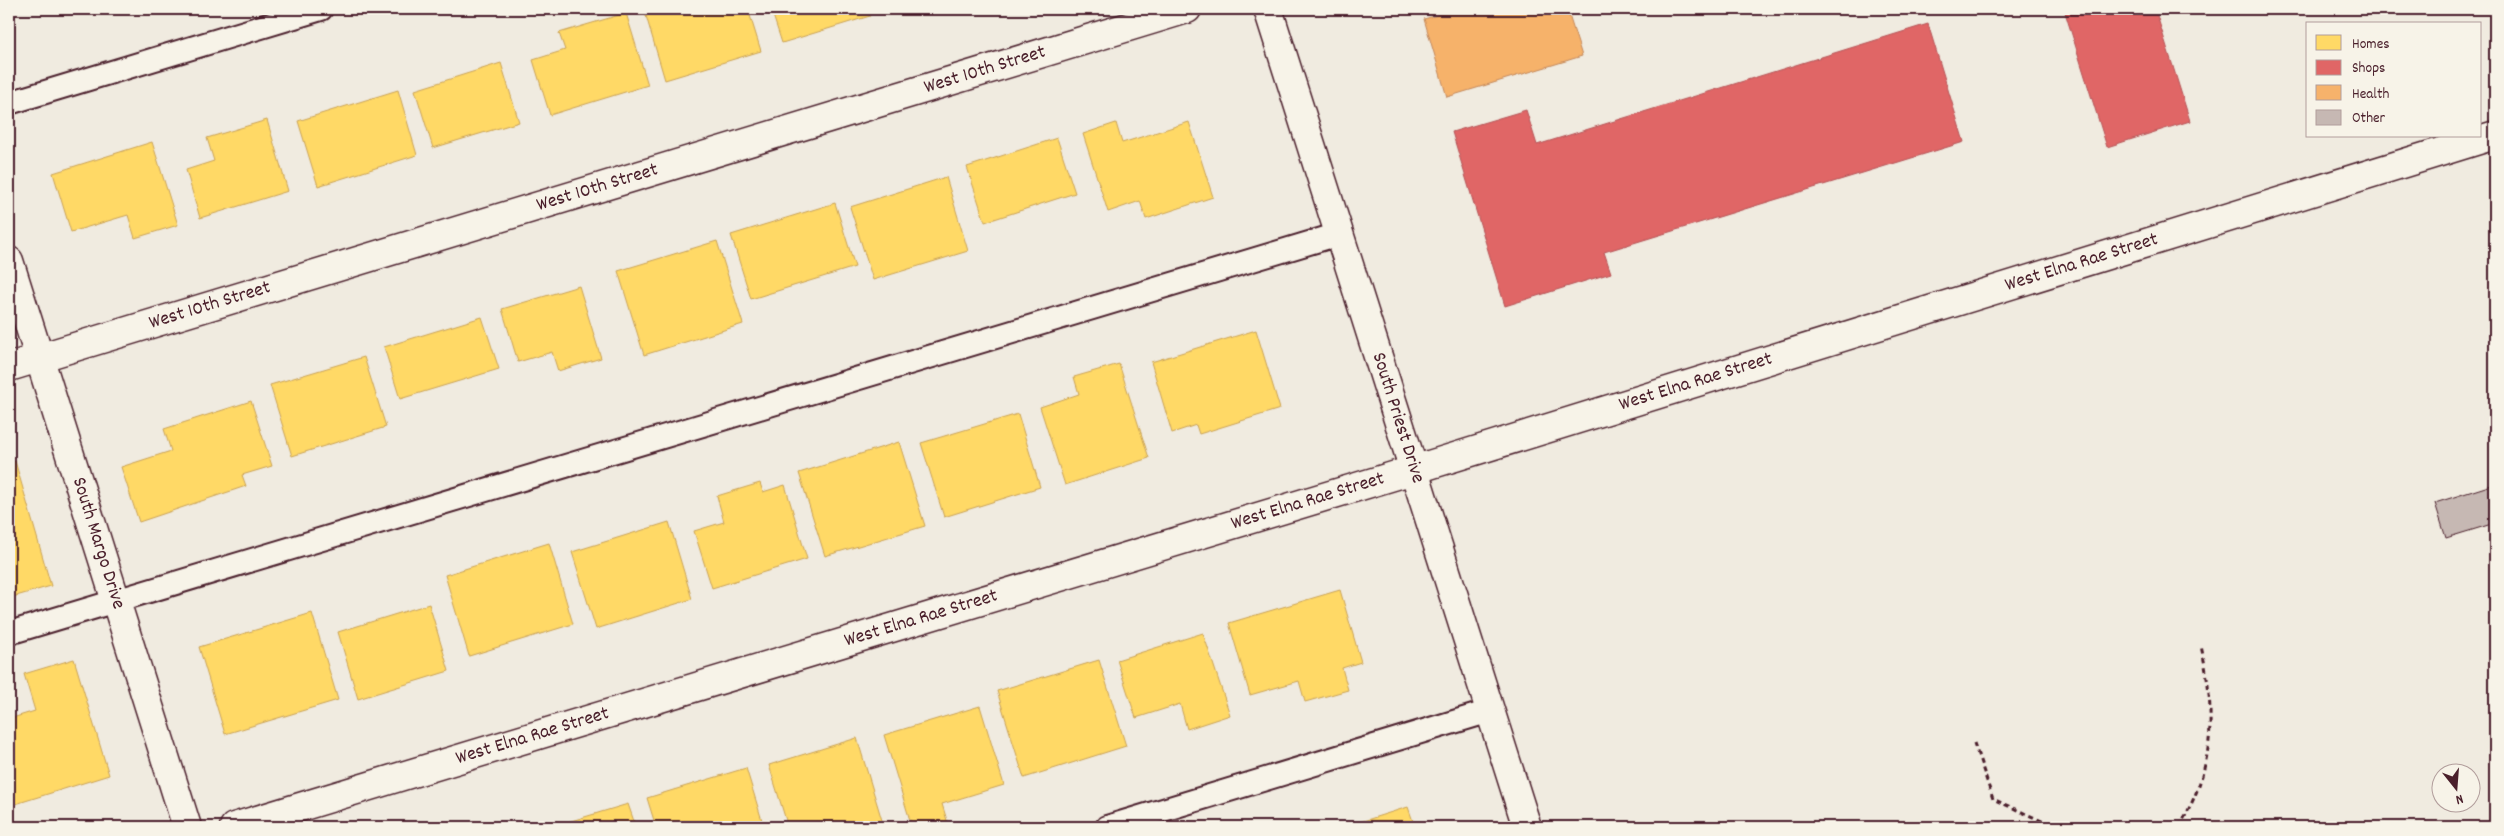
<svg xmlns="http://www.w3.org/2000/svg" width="2504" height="836" font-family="Dekko,sans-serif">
	<rect width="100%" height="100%" fill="#f0ebe0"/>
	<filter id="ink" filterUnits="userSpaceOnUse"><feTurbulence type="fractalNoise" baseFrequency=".02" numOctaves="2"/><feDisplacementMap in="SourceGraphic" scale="10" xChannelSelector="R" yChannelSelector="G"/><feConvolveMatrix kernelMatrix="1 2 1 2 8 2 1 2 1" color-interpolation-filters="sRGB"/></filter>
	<g filter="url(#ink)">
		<!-- homes -->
		<g fill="#ffd966" stroke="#c9a154">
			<polygon points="644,9 748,9 761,51 665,80"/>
			<polygon points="771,9 867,9 870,16 782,43"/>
			<polygon points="626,13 648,85 550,115 533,60 565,50 559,33"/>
			<polygon points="501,63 519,122 433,148 415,90"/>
			<polygon points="398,90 417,155 318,186 298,121"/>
			<polygon points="267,120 288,191 200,218 186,170 214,161 207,138"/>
			<polygon points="1189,122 1213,197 1146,219 1140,201 1108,212 1083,134 1116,123 1122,143"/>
			<polygon points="1057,138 1075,193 985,222 967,167"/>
			<polygon points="152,142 178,225 135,238 128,215 71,232 53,173"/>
			<polygon points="946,177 968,251 873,280 850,207"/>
			<polygon points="835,203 855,267 751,299 731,235"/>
			<polygon points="717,241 743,324 644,355 618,271"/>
			<polygon points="579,286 601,358 558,371 552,352 518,362 502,309"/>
			<polygon points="482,317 499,369 400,399 384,347"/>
			<polygon points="1256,330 1280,409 1199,434 1196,425 1172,433 1151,362"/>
			<polygon points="364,357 386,427 292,456 270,385"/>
			<polygon points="1119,364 1149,458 1065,485 1040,407 1079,394 1074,377"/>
			<polygon points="251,401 272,466 242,475 246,486 139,522 121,467 171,451 164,429"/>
			<polygon points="1018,414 1040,487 944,517 921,443"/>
			<polygon points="899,442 925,526 825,556 799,473"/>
			<polygon points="15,461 51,586 9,598 9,463"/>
			<polygon points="760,483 763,492 785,485 807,559 712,588 694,531 724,522 717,496"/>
			<polygon points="669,522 692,599 596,629 572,552"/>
			<polygon points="549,543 573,624 469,656 445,575"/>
			<polygon points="1340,590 1361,662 1342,668 1348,690 1305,702 1299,681 1250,695 1229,623"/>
			<polygon points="429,604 449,671 358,699 338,632"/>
			<polygon points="312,613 338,700 225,734 199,647"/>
			<polygon points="1203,633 1230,715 1187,729 1180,704 1136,718 1117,660"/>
			<polygon points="74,659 109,775 9,806 9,719 35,711 24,674"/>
			<polygon points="1099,660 1126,746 1024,778 997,691"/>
			<polygon points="980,706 1004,785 942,804 949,827 912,827 884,735"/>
			<polygon points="857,738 884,827 819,827 817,822 800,827 788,827 769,765"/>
			<polygon points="746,768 764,827 656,827 647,798"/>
			<polygon points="628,804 636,827 551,827"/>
			<polygon points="1408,807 1415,827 1344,827"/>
		</g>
		<!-- shops -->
		<g fill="#e06666" stroke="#b35154">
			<polygon points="2064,9 2155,9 2190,121 2107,147"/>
			<polygon points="1928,24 1964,142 1604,252 1611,273 1505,306 1452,132 1526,110 1537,145"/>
		</g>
		<!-- health -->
		<polygon fill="#f6b26b" stroke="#c28658" points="1458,9 1567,9 1582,56 1447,97 1424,19"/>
		<!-- building -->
		<polygon fill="#c6b8b3" stroke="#4a1f2b" points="2495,484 2495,523 2446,538 2435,503"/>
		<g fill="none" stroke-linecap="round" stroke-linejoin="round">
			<!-- service casing -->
			<g stroke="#4a1f2b" stroke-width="26">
				<g id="service">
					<polyline points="9,103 321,9"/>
					<polyline points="9,633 1339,234"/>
					<polyline points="1107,827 1490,711"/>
				</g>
			</g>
			<!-- minor casing -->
			<g stroke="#4a1f2b" stroke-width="31">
				<g id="minor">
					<path id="s1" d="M 9,261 L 187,827"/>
					<path id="s2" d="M 9,367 L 1187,9"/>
					<path id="s3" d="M 234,827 L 1413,470 L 2495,135"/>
				</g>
			</g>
			<!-- secondary casing -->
			<g stroke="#4a1f2b" stroke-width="31">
				<g id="secondary">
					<path id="s4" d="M 1268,9 L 1527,827"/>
				</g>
			</g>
			<!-- path -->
			<g stroke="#4a1f2b" stroke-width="3" stroke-dasharray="5 4" stroke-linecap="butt">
				<polyline points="1974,743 1993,799 2055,827"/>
				<path d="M 2179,827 C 2215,767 2216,713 2201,646"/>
			</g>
			<!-- service -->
			<use href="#service" stroke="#f7f3e8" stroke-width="22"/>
			<!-- minor -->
			<use href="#minor" stroke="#f7f3e8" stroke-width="28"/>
			<!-- secondary -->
			<use href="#secondary" stroke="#f7f3e8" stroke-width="28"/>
		</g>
	</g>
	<g text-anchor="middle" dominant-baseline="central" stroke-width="5" stroke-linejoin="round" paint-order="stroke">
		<!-- street labels -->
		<g font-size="20" fill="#4a1f2b" stroke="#f7f3e8">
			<text stroke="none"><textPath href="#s2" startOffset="1020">West 10th Street</textPath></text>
			<text stroke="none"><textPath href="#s2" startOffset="615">West 10th Street</textPath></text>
			<text stroke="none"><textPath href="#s3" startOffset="1932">West Elna Rae Street</textPath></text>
			<text stroke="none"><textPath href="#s2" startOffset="210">West 10th Street</textPath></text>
			<text stroke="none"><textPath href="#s3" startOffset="1528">West Elna Rae Street</textPath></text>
			<text stroke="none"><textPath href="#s4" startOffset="429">South Priest Drive</textPath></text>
			<text stroke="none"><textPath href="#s3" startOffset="1122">West Elna Rae Street</textPath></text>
			<text stroke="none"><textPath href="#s1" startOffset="296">South Margo Drive</textPath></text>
			<text stroke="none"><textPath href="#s3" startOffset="718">West Elna Rae Street</textPath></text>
			<text stroke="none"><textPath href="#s3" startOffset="312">West Elna Rae Street</textPath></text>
		</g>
	</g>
	<!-- margin -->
	<rect width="2504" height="836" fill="none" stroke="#f7f3e8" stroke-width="30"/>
	<rect x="15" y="15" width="2474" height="806" fill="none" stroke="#4a1f2b" stroke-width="2" filter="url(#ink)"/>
	<!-- legend -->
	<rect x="2306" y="22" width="175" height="115" fill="#f7f3e8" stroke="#b29e9c"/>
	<rect x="2316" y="35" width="25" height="15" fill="#ffd966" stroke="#b29e9c"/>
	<text x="2352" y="48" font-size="15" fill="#4a1f2b">Homes</text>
	<rect x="2316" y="60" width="25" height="15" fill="#e06666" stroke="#b29e9c"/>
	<text x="2352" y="72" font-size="15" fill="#4a1f2b">Shops</text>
	<rect x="2316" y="85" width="25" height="15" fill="#f6b26b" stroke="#b29e9c"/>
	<text x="2352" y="98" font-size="15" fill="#4a1f2b">Health</text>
	<rect x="2316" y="110" width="25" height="15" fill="#c6b8b3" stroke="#b29e9c"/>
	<text x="2352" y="122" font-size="15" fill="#4a1f2b">Other</text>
	<!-- north arrow -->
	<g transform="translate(2456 788) rotate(163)"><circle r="24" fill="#f7f3e8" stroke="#b29e9c"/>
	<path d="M0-4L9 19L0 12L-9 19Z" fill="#4a1f2b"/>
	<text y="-8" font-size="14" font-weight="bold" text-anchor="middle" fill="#4a1f2b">N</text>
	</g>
</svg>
